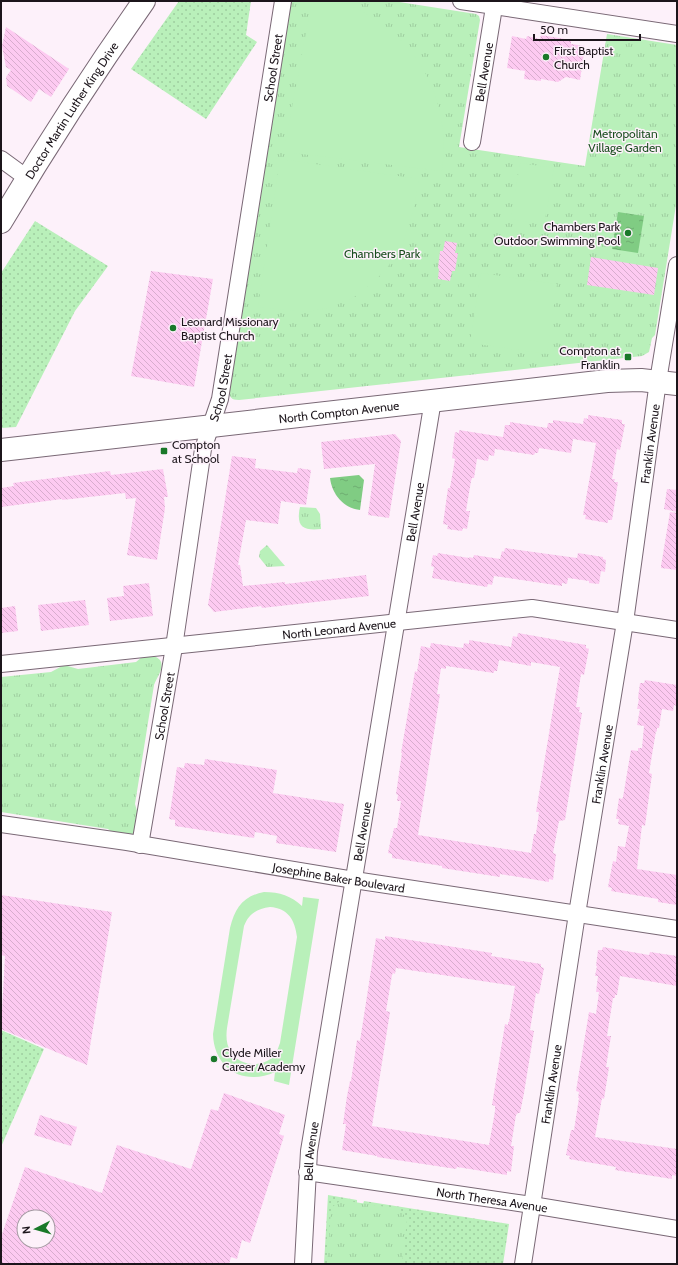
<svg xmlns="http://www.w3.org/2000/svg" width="678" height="1265" font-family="Cabin,sans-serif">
	<defs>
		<pattern id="grass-dots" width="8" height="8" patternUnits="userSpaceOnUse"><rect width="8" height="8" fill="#b9f0ba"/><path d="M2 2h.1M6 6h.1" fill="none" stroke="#9ecd9f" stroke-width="1.8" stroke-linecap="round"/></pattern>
		<pattern id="park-tufts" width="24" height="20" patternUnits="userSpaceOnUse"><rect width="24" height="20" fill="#b9f0ba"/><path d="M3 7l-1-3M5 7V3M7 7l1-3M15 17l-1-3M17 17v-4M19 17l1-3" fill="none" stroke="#9ecd9f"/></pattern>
		<pattern id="water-ripples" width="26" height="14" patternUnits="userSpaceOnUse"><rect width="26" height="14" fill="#80cc83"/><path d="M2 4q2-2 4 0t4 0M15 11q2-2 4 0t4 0" fill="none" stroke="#6eae71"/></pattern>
		<pattern id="building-back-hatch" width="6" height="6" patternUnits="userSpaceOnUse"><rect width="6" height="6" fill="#fdcaf1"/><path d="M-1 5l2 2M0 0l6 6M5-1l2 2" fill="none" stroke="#d8adce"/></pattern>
	</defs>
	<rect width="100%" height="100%" fill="#fdf1fa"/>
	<!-- grass -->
	<g fill="url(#grass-dots)">
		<polygon points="179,1 251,1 246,35 257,42 206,119 131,69"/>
		<polygon points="35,221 108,266 75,311 16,427 1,428 1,273"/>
		<polygon points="1,1030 44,1049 1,1147"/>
		<polygon points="328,1195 357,1200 357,1203 363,1204 364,1201 509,1224 503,1264 324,1264"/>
	</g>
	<!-- park -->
	<g fill="url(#park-tufts)">
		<path d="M 290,1 L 393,1 L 476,14 L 479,16 L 480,20 L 459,147 L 585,166 L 607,34 L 677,45 L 677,199 L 655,335 L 652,338 L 649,352 L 642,356 L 239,400 C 231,400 229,397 229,389 Z"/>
		<path d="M 300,507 L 316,508 L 320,514 L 321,529 C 302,531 296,526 300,507 Z"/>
		<polygon points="267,545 285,566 267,567 259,557 260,551"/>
		<path d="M 154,656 C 169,662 158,675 154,685 L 135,804 L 138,814 L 135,831 L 133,834 L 129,835 L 113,833 L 108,829 L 1,812 L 1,677 L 51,672 L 64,665 L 78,669 L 136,662 L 142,657 Z"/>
		<polygon points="341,1200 400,1209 407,1220 402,1264 327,1264 331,1208"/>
	</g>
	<!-- pitch -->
	<g fill="#b9f0ba" fill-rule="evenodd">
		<path d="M 312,1 C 320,1 329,0 336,1 C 350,4 363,12 375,19 C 426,52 451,111 442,171 L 293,153 L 285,145 Z"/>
		<polygon points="287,160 419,179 414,208 404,240 386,270 360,294 332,307 308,312 258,307 279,166"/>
		<polygon points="520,163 554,168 544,225 511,219"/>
		<polygon points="481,273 557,284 547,354 470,343"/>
		<path d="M 264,892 C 280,892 291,896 302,906 L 303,897 L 319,899 L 289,1085 L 274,1081 L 275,1072 C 245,1086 214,1070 213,1034 L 230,928 C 235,908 243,896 264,892 ZM 270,907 C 288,908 295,920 297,937 L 280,1043 C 278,1048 277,1053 273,1057 C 261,1068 239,1066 231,1052 C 226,1045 226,1036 227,1028 L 244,926 C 249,913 257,909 270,907 Z"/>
	</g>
	<!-- water -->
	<g fill="url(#water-ripples)">
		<polygon points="618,212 644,216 638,253 612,249"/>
		<path d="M 359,475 L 364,480 L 360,510 C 343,508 332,494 330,478 Z"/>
	</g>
	<!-- building -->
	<g fill="url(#building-back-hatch)" fill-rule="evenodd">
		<polygon points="6,27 69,69 51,97 39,89 31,102 7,86 6,77 11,70 6,67 2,46"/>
		<polygon points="541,35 571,40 571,44 585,46 580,80 566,77 558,82 541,79 541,81 524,79 525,71 507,68 512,36 526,39 527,36 540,39"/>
		<polygon points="445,241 457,243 455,253 458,253 455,271 452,271 450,281 438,279 439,269 438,268 440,251 443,251"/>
		<polygon points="591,257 658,268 654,295 587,285"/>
		<polygon points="151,271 213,279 194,387 131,376"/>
		<polygon points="588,415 622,420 622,424 625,424 620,450 617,449 612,479 615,479 614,482 618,482 612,520 608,520 608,523 585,519 586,515 583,515 596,443 573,439 571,453 539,448 538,453 535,453 534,455 495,449 494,456 489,455 488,461 477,459 474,478 472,478 471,481 466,511 470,511 467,529 463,528 462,531 447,529 448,525 443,524 448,488 450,488 455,459 452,458 455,432 459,433 459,430 503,437 505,425 510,425 510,422 547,428 548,423 553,423 553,420 583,424 584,418 588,419"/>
		<polygon points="395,434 401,441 389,518 368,515 375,464 324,469 321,442"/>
		<polygon points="232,456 256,459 255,468 297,473 298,468 311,470 306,505 281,501 278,524 246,520 238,565 240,565 243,586 285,582 285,584 366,575 369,596 262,608 261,606 214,612 208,605"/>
		<polygon points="163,469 168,497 164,497 165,508 157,560 127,555 136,498 126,499 125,493 62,500 62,499 1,507 1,488 14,486 13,483 110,471 111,475"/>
		<polygon points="667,489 677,490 677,512 664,509"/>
		<polygon points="670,512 677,513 677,570 661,568 661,566"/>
		<polygon points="505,548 577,558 578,553 603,557 603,559 606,560 605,572 601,571 599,584 589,583 589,581 568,578 567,584 562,583 562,586 494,576 492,585 488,584 487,587 432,578 434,567 431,566 433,555 437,556 438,553 469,558 469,557 473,558 474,555 500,559 502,551 504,552"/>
		<polygon points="149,583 153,616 110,621 107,598 124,596 123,586"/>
		<polygon points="85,600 89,625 41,631 38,605"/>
		<polygon points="15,606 18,631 1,633 1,608"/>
		<path d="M 518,633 L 586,645 L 586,648 L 589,649 L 584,675 L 581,674 L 576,707 L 580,707 L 579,712 L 582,713 L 565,820 L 559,821 L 553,853 L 556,854 L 553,880 L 549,879 L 549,882 L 500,874 L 500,877 L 442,868 L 442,866 L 392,858 L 392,854 L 388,853 L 391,838 L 392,838 L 394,828 L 397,828 L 401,801 L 397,801 L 398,795 L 396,794 L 402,753 L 401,753 L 415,671 L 417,672 L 421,646 L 430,648 L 431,643 L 463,648 L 464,643 L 469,644 L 469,640 L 511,647 L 513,636 L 517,637 ZM 499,660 L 531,666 L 531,662 L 560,667 L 536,812 L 539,812 L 536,834 L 534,834 L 531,853 L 418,835 L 440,694 L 437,694 L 441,668 L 446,669 L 446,666 L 494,673 L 494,671 L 497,671 Z"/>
		<polygon points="645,680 677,685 677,706 674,705 673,711 662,709 659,728 657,728 657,732 656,731 649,773 652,774 645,826 642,825 637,869 677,875 677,905 658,902 658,899 611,891 612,888 608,887 613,861 616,862 618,846 625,847 629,826 618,824 619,819 616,819 619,798 622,799 623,797 631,750 638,751 638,748 642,748 644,726 637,725 640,709 637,709 639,699 638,698 640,683 644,683"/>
		<polygon points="205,759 277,770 273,793 344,804 336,852 276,843 277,836 255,832 254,838 175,826 175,820 169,819 177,767 184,768 185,763 204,765"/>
		<polygon points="1,895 112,912 87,1065 1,1029 5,956 1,955"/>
		<path d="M 385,936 L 492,953 L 491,956 L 541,964 L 541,967 L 544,968 L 539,994 L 536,993 L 530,1030 L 534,1031 L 524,1093 L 520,1113 L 518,1113 L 516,1115 L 511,1146 L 514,1146 L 511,1172 L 507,1171 L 507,1175 L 457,1167 L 456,1169 L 377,1157 L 377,1156 L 342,1150 L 346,1124 L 343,1124 L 347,1096 L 350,1081 L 351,1081 L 357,1040 L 360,1041 L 376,938 L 385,940 ZM 396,968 L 515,986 L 509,1022 L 508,1022 L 508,1025 L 505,1024 L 492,1105 L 495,1106 L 495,1111 L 489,1145 L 372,1126 L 390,1012 L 386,1011 L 392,975 L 393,973 L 395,974 Z"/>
		<polygon points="603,947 649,955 650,952 677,956 677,986 620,976 617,995 615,995 615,998 613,998 607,1036 611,1036 606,1067 609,1067 604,1099 602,1098 595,1137 677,1149 677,1176 672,1175 672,1179 615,1170 616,1167 569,1159 570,1156 566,1155 571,1130 574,1130 579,1098 578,1098 579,1092 576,1091 589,1012 596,1014 599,992 596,992 598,976 595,976 597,966 596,966 598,950 602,950"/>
		<path d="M 224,1093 L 285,1115 L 279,1134 L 284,1136 L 250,1243 L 242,1240 L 237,1259 L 231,1257 L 229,1264 L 1,1264 L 1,1237 L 25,1167 L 102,1193 L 117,1145 L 191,1169 L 211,1109 L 218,1111 ZM 24,1217 L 48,1217 L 48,1241 L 24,1241 Z"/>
		<polygon points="40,1115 77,1127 71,1146 34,1135"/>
	</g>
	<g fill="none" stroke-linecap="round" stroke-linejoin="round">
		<!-- minor casing -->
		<g stroke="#796875" stroke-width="18">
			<g id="minor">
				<polyline points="461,1 677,34"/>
				<path id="s1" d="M 472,142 L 495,1"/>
				<polyline points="1,159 27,178"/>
				<path id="s2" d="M 1,664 L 532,608 L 677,630"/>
				<path id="s3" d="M 1,824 L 127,842 L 354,880 L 677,929"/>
				<path id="s4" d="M 140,845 L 174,647 L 203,449 L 220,399 L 283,1"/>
				<path id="s5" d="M 307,1172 L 532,1205 L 677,1229"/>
				<path id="s6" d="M 303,1264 L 309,1151 L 433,400"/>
				<path id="s7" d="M 523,1264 L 577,914 L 625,622 L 658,381 L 677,265"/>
			</g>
		</g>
		<!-- secondary casing -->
		<g stroke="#796875" stroke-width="24">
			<g id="secondary">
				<path id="s8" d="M 1,222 C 46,146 94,72 144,1"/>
				<path id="s9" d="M 1,450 L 607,381 L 641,380 L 677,384"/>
			</g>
		</g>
		<!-- minor -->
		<use href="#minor" stroke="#fff" stroke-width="16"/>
		<!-- secondary -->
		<use href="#secondary" stroke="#fff" stroke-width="22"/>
	</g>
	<!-- markers -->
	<g fill="#1a7829" stroke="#fdf1fa" stroke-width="1.5">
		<circle cx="546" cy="57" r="4"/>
		<circle cx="628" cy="233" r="4"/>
		<circle cx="173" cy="328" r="4"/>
		<rect x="624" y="353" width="8" height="8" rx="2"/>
		<rect x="160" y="447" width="8" height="8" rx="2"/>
		<circle cx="214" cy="1059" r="4"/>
	</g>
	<g text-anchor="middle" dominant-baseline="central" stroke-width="3" stroke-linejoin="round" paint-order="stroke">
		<!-- poi labels -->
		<g font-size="12" fill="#1c151b" stroke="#fdf1fa" text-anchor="start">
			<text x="554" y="50">First Baptist<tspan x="554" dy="14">Church</tspan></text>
			<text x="620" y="226" text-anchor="end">Chambers Park<tspan x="620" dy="14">Outdoor Swimming Pool</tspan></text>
			<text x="181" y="321">Leonard Missionary<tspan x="181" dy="14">Baptist Church</tspan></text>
			<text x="620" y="350" text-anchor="end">Compton at<tspan x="620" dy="14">Franklin</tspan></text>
			<text x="172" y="444">Compton<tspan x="172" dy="14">at School</tspan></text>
			<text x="222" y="1052">Clyde Miller<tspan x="222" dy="14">Career Academy</tspan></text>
		</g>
		<!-- street labels -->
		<g font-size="12" fill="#1c151b" stroke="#fdf1fa">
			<text stroke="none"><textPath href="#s4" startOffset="789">School Street</textPath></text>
			<text stroke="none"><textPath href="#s1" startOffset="71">Bell Avenue</textPath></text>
			<text stroke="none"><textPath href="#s8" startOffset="132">Doctor Martin Luther King Drive</textPath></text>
			<text stroke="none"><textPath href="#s4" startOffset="465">School Street</textPath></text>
			<text stroke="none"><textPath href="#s9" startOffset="340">North Compton Avenue</textPath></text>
			<text stroke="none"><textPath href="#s7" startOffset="830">Franklin Avenue</textPath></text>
			<text stroke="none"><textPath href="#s6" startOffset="761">Bell Avenue</textPath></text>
			<text stroke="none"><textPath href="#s2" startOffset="340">North Leonard Avenue</textPath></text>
			<text stroke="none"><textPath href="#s4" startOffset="141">School Street</textPath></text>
			<text stroke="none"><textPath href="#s7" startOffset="506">Franklin Avenue</textPath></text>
			<text stroke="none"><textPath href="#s6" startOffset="437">Bell Avenue</textPath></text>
			<text stroke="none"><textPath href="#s3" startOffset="342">Josephine Baker Boulevard</textPath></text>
			<text stroke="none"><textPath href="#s7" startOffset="182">Franklin Avenue</textPath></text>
			<text stroke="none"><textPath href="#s6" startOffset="113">Bell Avenue</textPath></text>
			<text stroke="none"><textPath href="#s5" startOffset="187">North Theresa Avenue</textPath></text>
		</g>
		<!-- park labels -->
		<g font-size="12" fill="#1a4e1f" stroke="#fdf1fa">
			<text x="625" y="133">Metropolitan<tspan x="625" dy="14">Village Garden</tspan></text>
			<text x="382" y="253">Chambers Park</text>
		</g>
	</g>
	<!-- border -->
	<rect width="678" height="1265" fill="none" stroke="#1c151b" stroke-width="4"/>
	<!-- north arrow -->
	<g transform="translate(36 1229) rotate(264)"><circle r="19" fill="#fdf1fa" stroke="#a399a1"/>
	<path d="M0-3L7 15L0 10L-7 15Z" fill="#1a7829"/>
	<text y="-6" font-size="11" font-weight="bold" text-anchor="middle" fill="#1c151b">N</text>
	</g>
	<!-- scale -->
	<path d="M534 34v6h106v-6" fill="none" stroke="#1c151b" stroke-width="2"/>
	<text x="540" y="34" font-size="12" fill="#1c151b" stroke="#fdf1fa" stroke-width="3" paint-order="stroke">50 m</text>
</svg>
